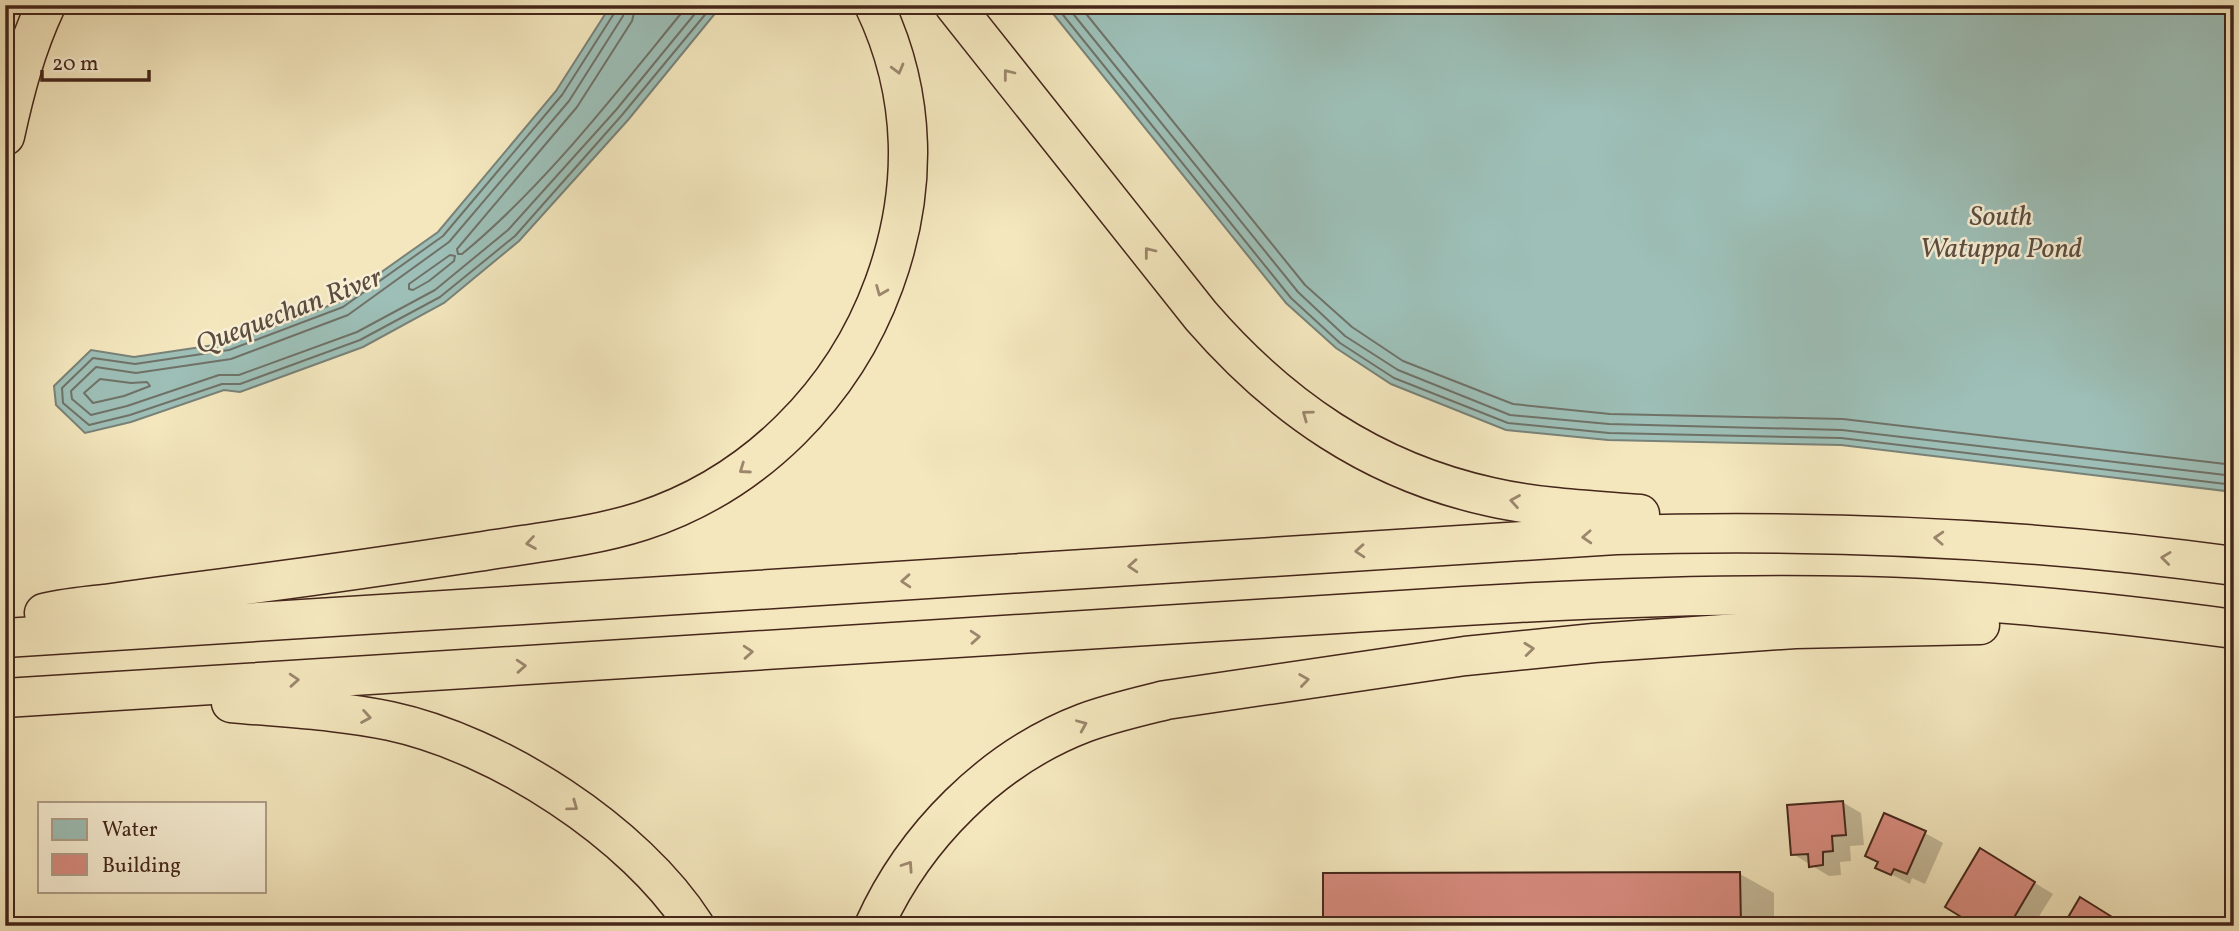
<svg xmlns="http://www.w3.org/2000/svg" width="2239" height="931" font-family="Vollkorn,serif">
	<rect width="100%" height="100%" fill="#f4e7be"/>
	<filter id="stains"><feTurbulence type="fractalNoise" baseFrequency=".00286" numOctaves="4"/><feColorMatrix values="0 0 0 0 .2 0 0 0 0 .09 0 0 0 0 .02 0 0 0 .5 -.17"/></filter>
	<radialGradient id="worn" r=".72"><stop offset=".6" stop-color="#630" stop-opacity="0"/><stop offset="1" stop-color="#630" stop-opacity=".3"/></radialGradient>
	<!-- water -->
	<g fill="#9dbfb7" stroke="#798278" stroke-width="2">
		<polygon points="611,5 722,5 628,120 519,241 444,303 363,347 240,392 224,390 131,422 85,433 56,405 54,386 91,350 134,357 228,343 339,302 438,232 556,91"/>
		<polygon points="1046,5 2234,5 2234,492 1841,445 1608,440 1506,430 1391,384 1336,348 1286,303"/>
	</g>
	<!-- shadow -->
	<g fill="#0003">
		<polygon points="1842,802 1861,813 1864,845 1850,846 1851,861 1840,862 1841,875 1829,876 1793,854"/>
		<polygon points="1925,833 1943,843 1925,884 1912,878 1910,884 1877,867"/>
		<polygon points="1999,861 2053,894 2033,926 1979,926"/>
		<polygon points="1740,874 1774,893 1774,926 1325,926"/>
		<polygon points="2099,910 2125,926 2065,926"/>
	</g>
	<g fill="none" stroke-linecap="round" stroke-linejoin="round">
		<!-- shore -->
		<g stroke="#707268" stroke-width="2">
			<polyline points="616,5 615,12 562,95 443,236 343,307 229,350 135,364 93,358 62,388 63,403 89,425 130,415 222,384 240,384 360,340 440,297 515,236 622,115 713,5"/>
			<polyline points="625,5 623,16 569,101 449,242 348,315 231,359 136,373 96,367 71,391 72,399 91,415 127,406 219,375 239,375 357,332 435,290 508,230 616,110 702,5"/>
			<path d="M 636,5 L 632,21 L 577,107 L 457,249 L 458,254 L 462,254 C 546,185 619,89 688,5"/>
			<polyline points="1055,5 1291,298 1340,343 1394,378 1508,423 1609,433 1841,438 2234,485"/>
			<polyline points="1066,5 1298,292 1345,336 1398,370 1510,415 1609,424 1842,430 2234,476"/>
			<polyline points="1079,5 1305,285 1352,327 1403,361 1513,404 1610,414 1843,419 2234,465"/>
			<polygon points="450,255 455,256 454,261 429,281 413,290 409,289 409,284"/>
			<polygon points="100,379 131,383 147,382 150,386 124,396 93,403 84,393"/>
		</g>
	</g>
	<!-- building -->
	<g fill="#d98c80" stroke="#44261a" stroke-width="2">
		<polygon points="1843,801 1846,835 1832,836 1833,851 1823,852 1823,865 1809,867 1808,854 1791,855 1787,805"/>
		<polygon points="1884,813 1926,831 1907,874 1894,869 1891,875 1875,868 1878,862 1865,856"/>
		<polygon points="1980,848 2035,882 2009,926 1976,926 1945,907"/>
		<polygon points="1740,872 1741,926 1323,926 1323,873"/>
		<polygon points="2080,897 2117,920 2114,926 2063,926"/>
	</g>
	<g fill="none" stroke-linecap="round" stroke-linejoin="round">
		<!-- highway casing -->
		<g stroke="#44261a" stroke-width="41">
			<g id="highway">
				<path d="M 954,5 L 1201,316 C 1280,407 1372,471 1491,497 C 1539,508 1590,510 1640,514"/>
				<path d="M 5,136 C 15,90 26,48 46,5"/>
				<path d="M 44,613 C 64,608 85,606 105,604 C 145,598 184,593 223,588 C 308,577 392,565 477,552 C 531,543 589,538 642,521 C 755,484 844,394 884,284 C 918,191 917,95 874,5"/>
				<path d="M 5,638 L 1616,535 C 1823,529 2029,538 2234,566"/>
				<path d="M 5,698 L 1464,606 C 1596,598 1726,593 1858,596 C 1984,599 2109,612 2234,629"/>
				<path d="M 231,703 C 284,708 338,710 390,721 C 498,744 635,832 695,926"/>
				<path d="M 874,926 C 914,837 992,758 1084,723 C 1111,713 1138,707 1166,700 L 1465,656 L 1594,643 L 1795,629 L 1980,625"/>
			</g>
		</g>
		<!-- highway -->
		<use href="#highway" stroke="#f4e7be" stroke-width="38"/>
	</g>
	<!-- one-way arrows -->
	<defs><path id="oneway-chevron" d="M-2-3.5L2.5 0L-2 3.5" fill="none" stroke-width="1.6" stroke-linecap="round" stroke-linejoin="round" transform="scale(1.75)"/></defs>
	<g stroke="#9c866c">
		<use href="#oneway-chevron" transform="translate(898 69) rotate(75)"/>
		<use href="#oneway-chevron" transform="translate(1008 74) rotate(-128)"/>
		<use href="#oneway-chevron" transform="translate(1149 252) rotate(-128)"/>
		<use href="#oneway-chevron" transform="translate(881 291) rotate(112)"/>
		<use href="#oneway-chevron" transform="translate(1307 415) rotate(-144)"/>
		<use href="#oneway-chevron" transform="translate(744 469) rotate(145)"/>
		<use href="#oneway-chevron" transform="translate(1515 501) rotate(-170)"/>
		<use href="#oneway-chevron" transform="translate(1587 537) rotate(177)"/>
		<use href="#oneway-chevron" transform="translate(1939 538) rotate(-177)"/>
		<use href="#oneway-chevron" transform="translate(531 543) rotate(171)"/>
		<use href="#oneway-chevron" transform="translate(1360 551) rotate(176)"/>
		<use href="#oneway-chevron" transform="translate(2166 558) rotate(-173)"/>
		<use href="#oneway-chevron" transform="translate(1133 566) rotate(176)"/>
		<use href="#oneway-chevron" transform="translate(906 581) rotate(176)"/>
		<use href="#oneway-chevron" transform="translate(975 637) rotate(-4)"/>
		<use href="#oneway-chevron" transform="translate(1529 649) rotate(-6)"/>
		<use href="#oneway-chevron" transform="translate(748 652) rotate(-4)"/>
		<use href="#oneway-chevron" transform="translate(521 666) rotate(-4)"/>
		<use href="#oneway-chevron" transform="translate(294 680) rotate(-4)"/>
		<use href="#oneway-chevron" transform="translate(1304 680) rotate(-8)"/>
		<use href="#oneway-chevron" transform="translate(366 717) rotate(10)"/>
		<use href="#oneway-chevron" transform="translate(1082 725) rotate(-23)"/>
		<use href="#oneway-chevron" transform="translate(573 806) rotate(36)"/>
		<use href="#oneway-chevron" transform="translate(908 866) rotate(-56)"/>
	</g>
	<g text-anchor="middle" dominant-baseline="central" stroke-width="5" stroke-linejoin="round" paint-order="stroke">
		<!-- water labels -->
		<g font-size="28" font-style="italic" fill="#5a4c41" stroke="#f8efd5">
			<text x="2001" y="217">South<tspan x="2001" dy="32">Watuppa Pond</tspan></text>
			<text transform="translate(289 312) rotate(-21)">Quequechan River</text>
		</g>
	</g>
	<!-- margin -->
	<rect width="2239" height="931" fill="none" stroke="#f4e7be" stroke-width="28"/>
	<rect x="7" y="7" width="2225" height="917" fill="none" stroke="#44261a" stroke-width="3.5"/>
	<rect x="14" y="14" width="2211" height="903" fill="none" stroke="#44261a" stroke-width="2"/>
	<!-- legend -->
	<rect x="38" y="802" width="228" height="91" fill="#f8efd5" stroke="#b09f8a" stroke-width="2"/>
	<rect x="52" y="819" width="35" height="21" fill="#9dbfb7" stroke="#b09f8a" stroke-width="2"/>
	<text x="102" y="836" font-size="21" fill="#44261a">Water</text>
	<rect x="52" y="854" width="35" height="21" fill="#d98c80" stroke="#b09f8a" stroke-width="2"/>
	<text x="102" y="872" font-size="21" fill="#44261a">Building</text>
	<!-- scale -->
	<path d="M42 70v10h107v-10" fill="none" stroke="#44261a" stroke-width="3.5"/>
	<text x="52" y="70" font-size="21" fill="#44261a" stroke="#f8efd5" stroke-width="5" paint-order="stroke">20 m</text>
	<rect width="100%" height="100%" filter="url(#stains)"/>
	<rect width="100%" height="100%" fill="url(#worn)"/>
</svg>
